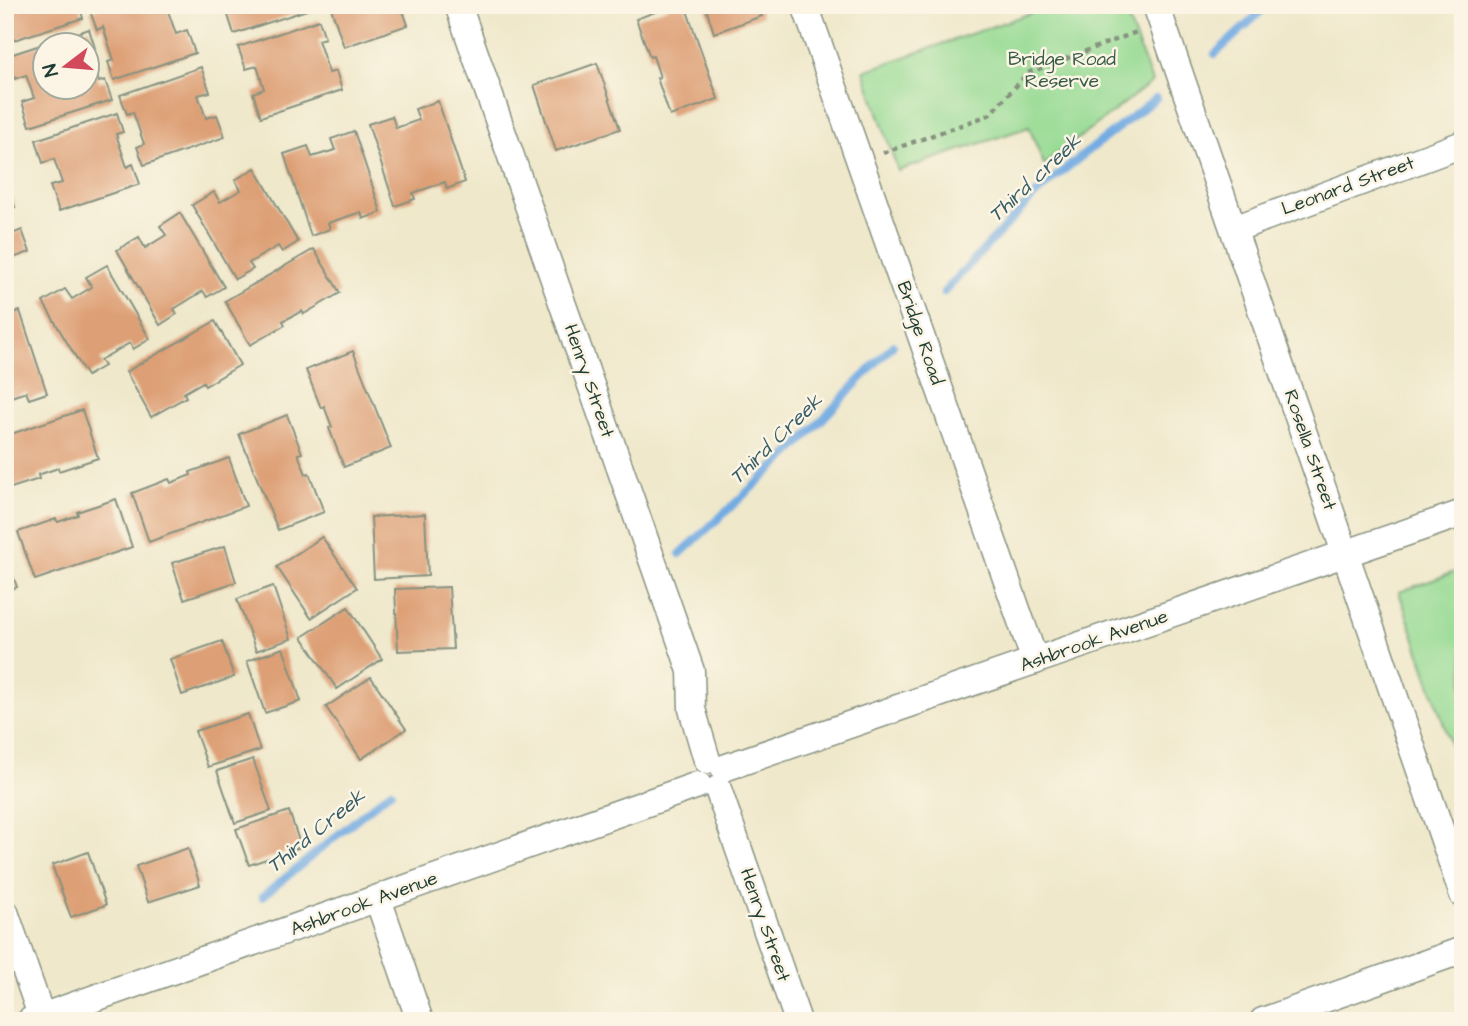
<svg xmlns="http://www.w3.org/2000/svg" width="1468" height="1026" font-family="'Architects Daughter',sans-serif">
	<rect width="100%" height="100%" fill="#fcf5e5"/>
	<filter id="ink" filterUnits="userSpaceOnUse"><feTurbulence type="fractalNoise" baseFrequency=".0143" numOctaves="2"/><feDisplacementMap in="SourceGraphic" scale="14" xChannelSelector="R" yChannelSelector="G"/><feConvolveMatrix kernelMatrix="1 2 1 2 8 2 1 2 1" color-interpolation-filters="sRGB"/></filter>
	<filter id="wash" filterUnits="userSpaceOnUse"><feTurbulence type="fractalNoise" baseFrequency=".00686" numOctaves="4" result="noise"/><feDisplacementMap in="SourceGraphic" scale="28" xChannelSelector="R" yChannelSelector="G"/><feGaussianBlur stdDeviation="1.57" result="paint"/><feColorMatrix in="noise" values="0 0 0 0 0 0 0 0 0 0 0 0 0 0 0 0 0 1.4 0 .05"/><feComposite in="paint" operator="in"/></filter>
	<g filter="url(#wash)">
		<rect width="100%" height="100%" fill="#efe8cb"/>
		<!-- green -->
		<g fill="#95da93" stroke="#5a8c64" stroke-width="2">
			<polygon points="1054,5 1123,5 1152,82 1044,165 1029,127 898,171 864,71"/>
			<polygon points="1463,569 1463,781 1399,592"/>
		</g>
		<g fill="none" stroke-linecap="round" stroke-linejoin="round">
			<!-- stream -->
			<g stroke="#72abe2" stroke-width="8">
				<polyline points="1215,54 1268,5"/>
				<polyline points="944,292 1033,197 1054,178 1156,98"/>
				<polyline points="680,554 797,446 893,345"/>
				<polyline points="262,897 391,791"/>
			</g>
		</g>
		<g id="blocks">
			<!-- building -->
			<g fill="#dd9f75" fill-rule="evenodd">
				<polygon points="5,5 79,5 83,18 5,43"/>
				<polygon points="105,5 183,5 168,11 176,34 187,30 195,53 114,80 108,62 114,60 103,27 97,30 90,11"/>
				<polygon points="239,5 319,5 319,6 234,34 226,9"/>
				<polygon points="330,5 401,5 408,25 344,47"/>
				<polygon points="674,5 685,5 718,99 670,116 657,78 660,77 653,56 650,57 636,19"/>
				<polygon points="705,5 759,5 762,16 714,33"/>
				<polygon points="319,20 325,38 318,40 329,73 336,71 342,90 261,117 253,93 264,89 257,66 246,69 238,47"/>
				<path d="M 89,29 L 95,48 L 88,50 L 99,82 L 105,80 L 112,100 L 30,126 L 22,102 L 34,98 L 26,75 L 15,79 L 7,56 ZM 46,46 L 88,46 L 88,88 L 46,88 Z"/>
				<polygon points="597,63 620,129 556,151 534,85"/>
				<polygon points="201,67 210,92 198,95 206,118 217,115 225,137 144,165 137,147 144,144 133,112 127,114 120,95"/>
				<polygon points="438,101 465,182 447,189 445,182 413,193 415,199 395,206 368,124 392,116 396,128 419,120 415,109"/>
				<polygon points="117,113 123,132 116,134 127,167 133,164 140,184 59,211 50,186 62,183 54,159 43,163 36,140"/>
				<polygon points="354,131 381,212 363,219 361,212 328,223 330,229 311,236 284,154 308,146 312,157 335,150 331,139"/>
				<polygon points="255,168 298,242 282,252 278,246 249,263 253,269 235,279 192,205 214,192 220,202 241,190 235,180"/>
				<polygon points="5,180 15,207 5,210"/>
				<polygon points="180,213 224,287 207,297 203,291 174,309 177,314 160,325 117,250 139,237 145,248 166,235 160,226"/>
				<polygon points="5,217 12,234 22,230 30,252 5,261"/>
				<polygon points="314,249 340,293 304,314 302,311 283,321 285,325 250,345 225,301"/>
				<polygon points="107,265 150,339 133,349 130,343 100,360 104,366 87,376 43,302 65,289 72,299 92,287 86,277"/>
				<polygon points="20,311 47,393 29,399 26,392 5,399 5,316"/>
				<polygon points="215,321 240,365 205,386 203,382 184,393 186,397 151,417 126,372"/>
				<polygon points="353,351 391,448 344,467 329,428 332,427 324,406 321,408 306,370"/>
				<polygon points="82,410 98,458 59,471 58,468 38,475 39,479 5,490 5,436"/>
				<polygon points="287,415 302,453 298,454 306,474 309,473 324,512 278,530 239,434"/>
				<polygon points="229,458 246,506 149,542 132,493 169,479 171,483 191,475 190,472"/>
				<polygon points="116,499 132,547 35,580 18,532 56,519 58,522 78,515 77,512"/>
				<polygon points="425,514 428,576 374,579 371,517"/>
				<polygon points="322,537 357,588 311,618 277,567"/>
				<polygon points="225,546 236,582 184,599 172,563"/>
				<polygon points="5,554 17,587 5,591"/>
				<polygon points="273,586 291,639 256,651 237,599"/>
				<polygon points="449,587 453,649 398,651 395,589"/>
				<polygon points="348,607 382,659 337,689 302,637"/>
				<polygon points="222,641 234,677 182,695 170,659"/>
				<polygon points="283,648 301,701 265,713 247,661"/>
				<polygon points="371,677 406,729 361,759 326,707"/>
				<polygon points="248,714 260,750 208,767 195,731"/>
				<polygon points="253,759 271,811 235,823 217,771"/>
				<polygon points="289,811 301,847 249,865 236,829"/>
				<polygon points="188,848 200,885 148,902 136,866"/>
				<polygon points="88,852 106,905 71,917 52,865"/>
			</g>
		</g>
	</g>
	<g filter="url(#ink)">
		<use href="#blocks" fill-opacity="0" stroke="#879280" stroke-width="2"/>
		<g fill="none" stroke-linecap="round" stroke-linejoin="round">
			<!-- street casing -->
			<g stroke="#879280" stroke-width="29">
				<g id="street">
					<polyline points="458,5 691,671 692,709 707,760"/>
					<polyline points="805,5 1035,661"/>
					<polyline points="1156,5 1463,895"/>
					<polyline points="1234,229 1463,144"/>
					<polyline points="724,768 1463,513"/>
					<polyline points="718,789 798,1021"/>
					<polyline points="378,899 420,1021"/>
					<polyline points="5,912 43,1021"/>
					<polyline points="30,1021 698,785"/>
					<polyline points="1263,1021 1463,950"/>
				</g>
			</g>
			<!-- path -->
			<polyline stroke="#879280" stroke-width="4.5" stroke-dasharray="5 5" stroke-linecap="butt" points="883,153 989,115 1028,73 1139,31"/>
			<!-- street -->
			<use href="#street" stroke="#fff" stroke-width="26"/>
		</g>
	</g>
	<g text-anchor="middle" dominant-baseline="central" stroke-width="5" stroke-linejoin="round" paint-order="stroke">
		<!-- park labels -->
		<g font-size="19" fill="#375c47" stroke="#fcf5e5">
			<text x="1062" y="59">Bridge Road<tspan x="1062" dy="22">Reserve</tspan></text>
		</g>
		<!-- street labels -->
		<g font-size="19" fill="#1f3d34" stroke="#fcf5e5">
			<text transform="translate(1348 186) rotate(-20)">Leonard Street</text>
			<text transform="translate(920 333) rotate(71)">Bridge Road</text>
			<text transform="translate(589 381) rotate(71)">Henry Street</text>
			<text transform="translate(1310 450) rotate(71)">Rosella Street</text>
			<text transform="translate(1094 641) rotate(-19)">Ashbrook Avenue</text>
			<text transform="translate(364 904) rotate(-20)">Ashbrook Avenue</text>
			<text transform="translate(765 925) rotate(71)">Henry Street</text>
		</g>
		<!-- water labels -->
		<g font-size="21" font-style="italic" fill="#385e68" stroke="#fcf5e5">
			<text transform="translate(1035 178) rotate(-43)">Third creek</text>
			<text transform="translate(776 439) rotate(-44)">Third Creek</text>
			<text transform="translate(316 831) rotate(-39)">Third Creek</text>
		</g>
	</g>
	<!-- margin -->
	<rect width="1468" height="1026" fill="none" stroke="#fcf5e5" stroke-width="28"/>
	<!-- north arrow -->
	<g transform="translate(66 66) rotate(254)"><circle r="33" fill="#fcf5e5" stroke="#a4ab9e" stroke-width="2"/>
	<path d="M0-5L12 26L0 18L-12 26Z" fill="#d1495b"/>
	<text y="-10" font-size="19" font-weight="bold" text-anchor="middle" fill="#1f3d34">N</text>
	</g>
</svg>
